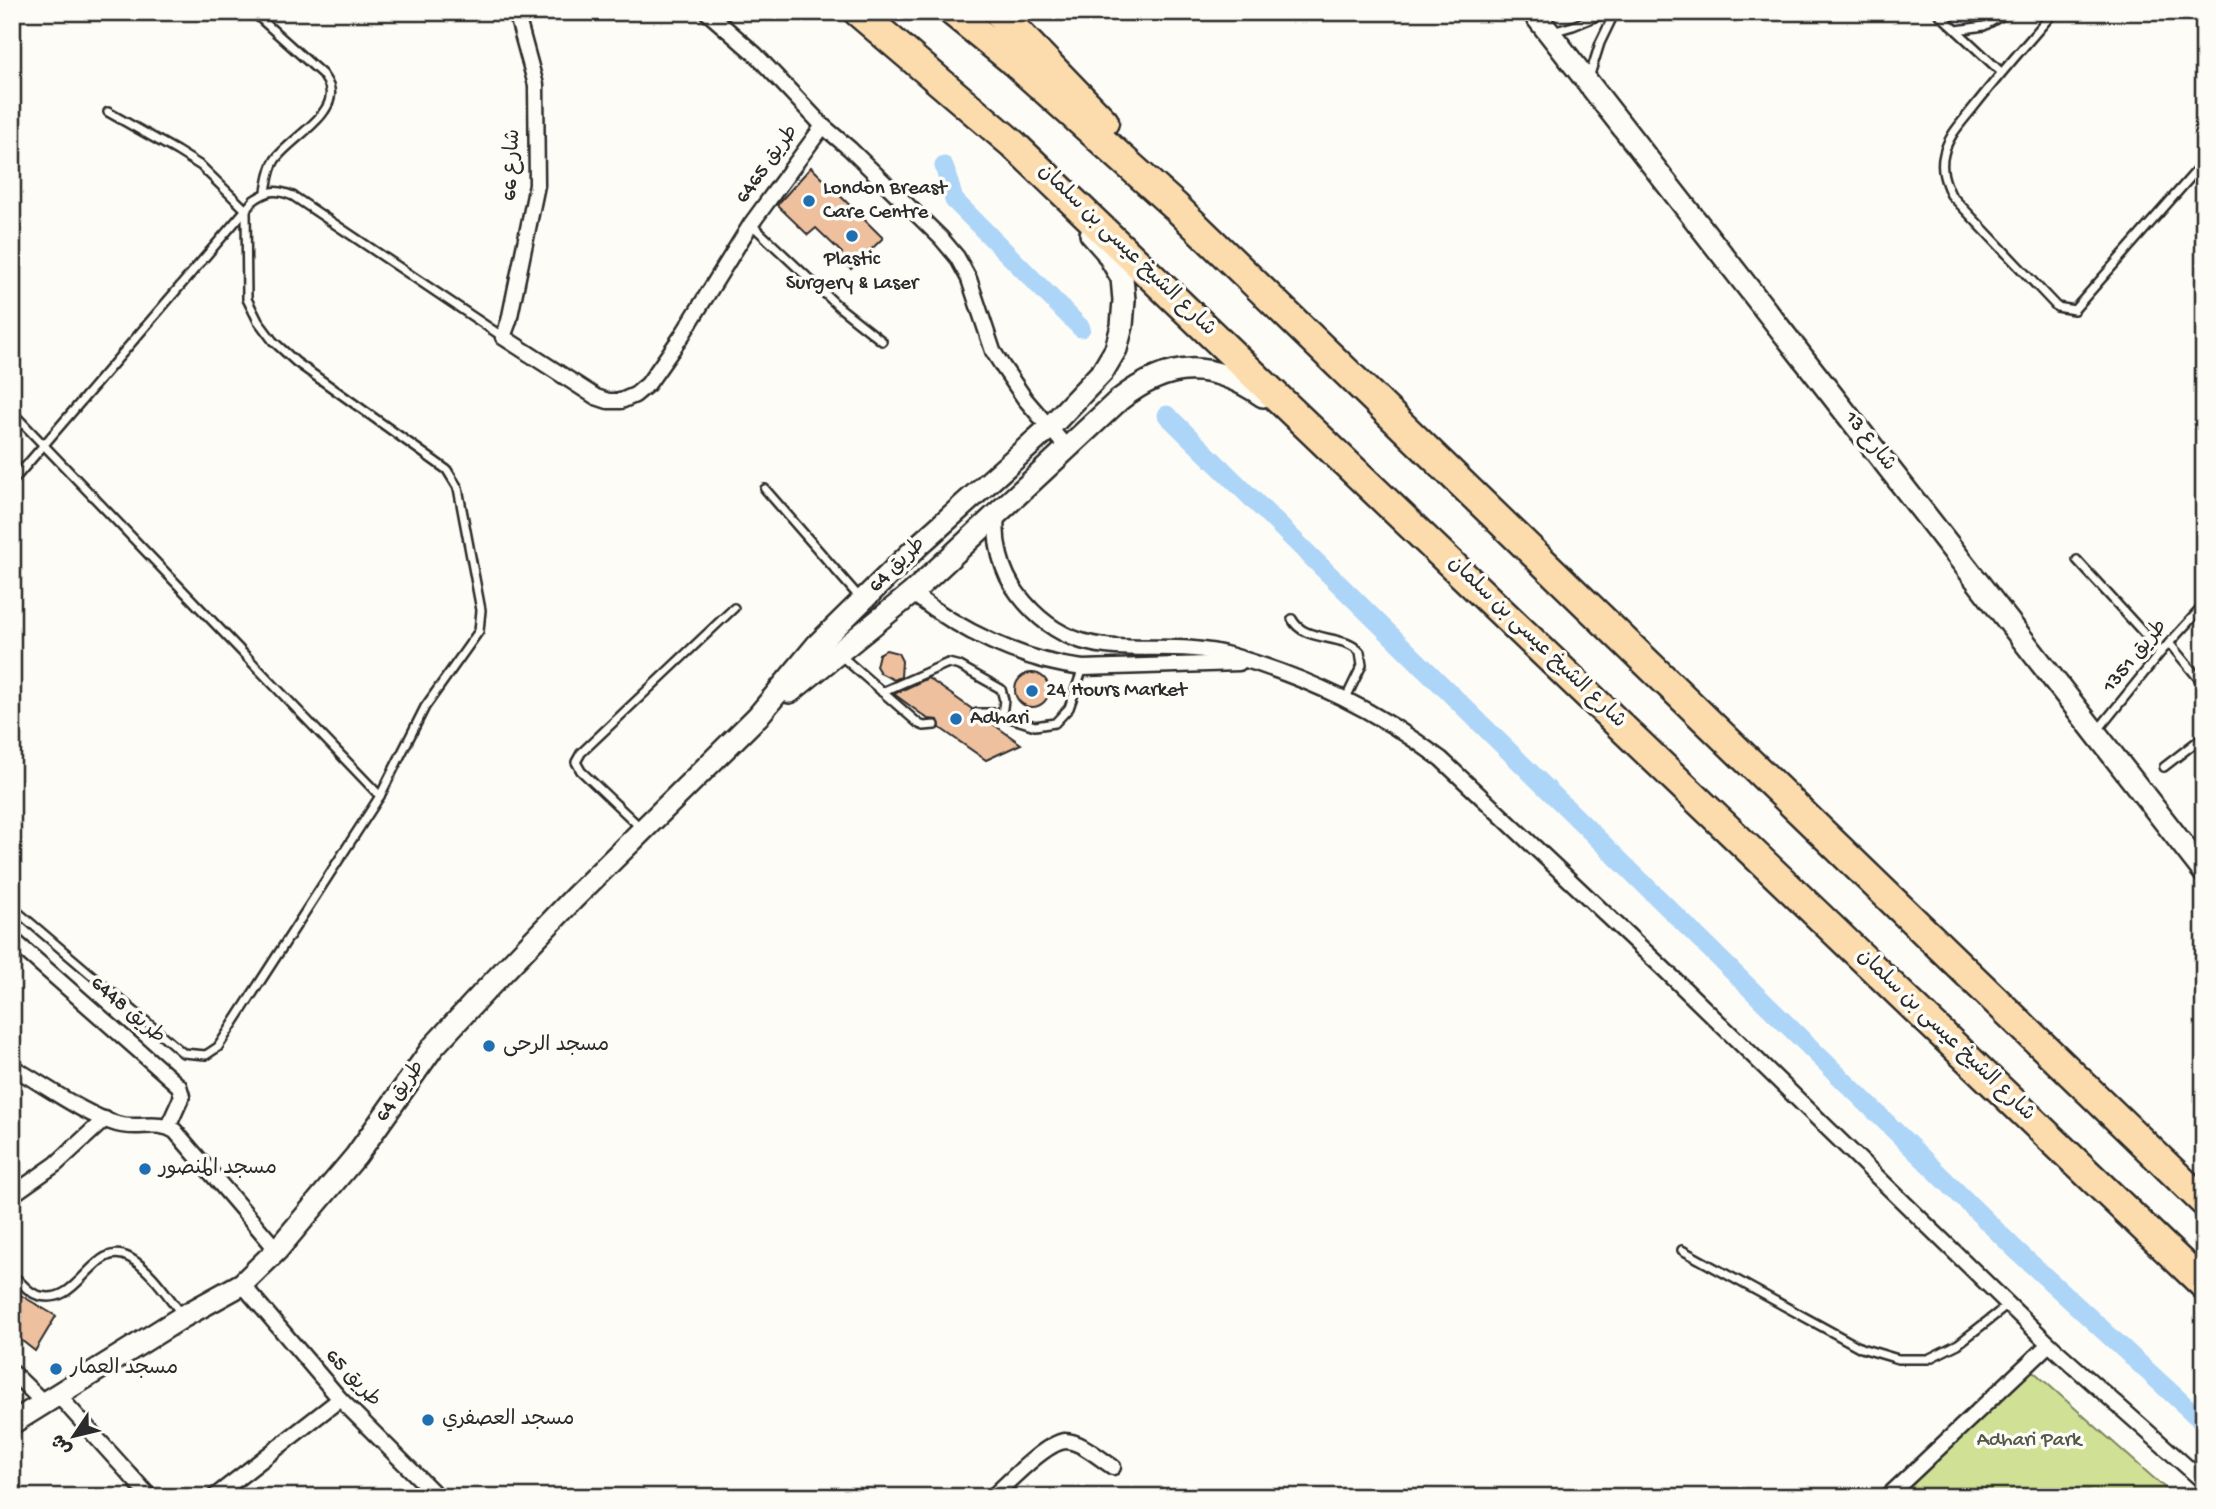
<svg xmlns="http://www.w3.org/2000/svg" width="2216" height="1509" font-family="'Gochi Hand','Playpen Sans Arabic',sans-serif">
	<rect width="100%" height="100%" fill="#fdfcf7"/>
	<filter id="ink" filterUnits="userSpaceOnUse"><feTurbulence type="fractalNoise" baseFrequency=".0143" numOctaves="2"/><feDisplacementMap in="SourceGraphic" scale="14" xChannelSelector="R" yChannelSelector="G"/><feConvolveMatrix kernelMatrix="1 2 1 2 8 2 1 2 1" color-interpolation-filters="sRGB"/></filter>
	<g filter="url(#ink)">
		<!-- green -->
		<polygon fill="#d0e195" stroke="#7e8660" stroke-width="2" points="2020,1371 2033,1371 2175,1497 1893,1497"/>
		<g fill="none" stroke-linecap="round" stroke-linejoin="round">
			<!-- canal -->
			<g stroke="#add5f8" stroke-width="19">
				<polyline points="944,166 954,200 1081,328"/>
				<polyline points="1167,415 2015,1249 2204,1423"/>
			</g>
		</g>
		<!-- building -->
		<g fill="#eec09e" stroke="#2b2b2b" stroke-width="2">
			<polygon points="811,167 883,238 851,269 839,256 842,253 816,228 808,235 777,205"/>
			<polygon points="886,650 898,653 902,661 901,677 894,680 880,673 876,666 879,654"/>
			<circle cx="1032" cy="690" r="17"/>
			<polygon points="928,678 972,709 971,714 973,718 986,719 1021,744 986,760 940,728 938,720 928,719 894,694"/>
			<polygon points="12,1290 56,1316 35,1351 12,1333"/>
		</g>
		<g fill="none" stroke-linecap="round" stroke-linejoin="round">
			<!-- lane casing -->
			<g stroke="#2b2b2b" stroke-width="12">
				<g id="lane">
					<path d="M 253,12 L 322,74 C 325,78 329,84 330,89 C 336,116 288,140 275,160 C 269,169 268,181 266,191"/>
					<polyline points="1937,12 2001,72"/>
					<path d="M 2054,12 C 2026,44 1999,75 1973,108 C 1962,122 1948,136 1944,154 C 1940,169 1945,182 1951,195 L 2057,307 L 2074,310 L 2204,162"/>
					<polyline points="1957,30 1984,26 2008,12"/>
					<polyline points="1552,32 1573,26 1607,12"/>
					<polyline points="1589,78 1600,43 1615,12"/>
					<polyline points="751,224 839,307 882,341"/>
					<polyline points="12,412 380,796"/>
					<path d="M 12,482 L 254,200 C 269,190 276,189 293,196 L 503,337"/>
					<polyline points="765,489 860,598"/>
					<polyline points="2077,560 2161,652"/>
					<path d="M 1292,619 C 1304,643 1343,633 1360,652 L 1362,665 L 1346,698"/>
					<polyline points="2169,643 2204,685"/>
					<polyline points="840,655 919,724 924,726 935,725"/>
					<polyline points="882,692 948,663 960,666 1001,689 1004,700 1002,715"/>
					<polyline points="977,713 995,713 1035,726 1055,723 1069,708 1083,668"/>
					<polyline points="2098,730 2161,652 2204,605"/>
					<polyline points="2164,767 2204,736"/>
					<polyline points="641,828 581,771 576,762 581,753 734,608"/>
					<polyline points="12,907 183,1053 206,1055 218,1047 380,796 425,707 479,631 481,610 458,488 447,470 296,362 273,341 258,321 247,299 246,210 201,166 177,151 108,112"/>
					<polyline points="1682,1250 1861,1348 1898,1359 1928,1359 1958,1344 2008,1305"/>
					<path d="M 12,1275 C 21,1281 27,1292 37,1295 C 80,1310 92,1237 130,1258 C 151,1270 166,1294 181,1313"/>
				</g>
			</g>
			<!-- street casing -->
			<g stroke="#2b2b2b" stroke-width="19">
				<g id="street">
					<polyline points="516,12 536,85 537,185 509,321 503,337 596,397 608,401 621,401 635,395 648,384 681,337 751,224 823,126"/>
					<polyline points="707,12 756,55 823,126 850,149 941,238 957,257 969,279 993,351 1003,367 1025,399 1067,448"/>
					<path d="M 997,514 C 994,541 1001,572 1018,594 C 1081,677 1151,632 1233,656 C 1311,679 1376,710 1441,759 L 1665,970 L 2049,1344 L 2204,1482"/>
					<path d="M 912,593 C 960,631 1023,661 1083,668 L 1239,663"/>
					<polyline points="12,939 179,1086 182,1096 168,1127"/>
					<path d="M 12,1067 C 45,1085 81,1113 117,1124 C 137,1130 158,1120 175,1131 L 277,1250"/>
					<polyline points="12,1195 56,1164 105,1119"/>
					<polyline points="242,1284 340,1399 438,1497"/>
					<polyline points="12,1372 44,1403"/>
					<polyline points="57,1394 150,1497"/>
					<polyline points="214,1497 340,1399"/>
					<path d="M 992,1497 C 1008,1483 1045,1443 1065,1441 C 1081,1441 1100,1459 1113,1467"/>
					<polyline points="1887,1497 2049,1344"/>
				</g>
			</g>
			<!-- secondary casing -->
			<g stroke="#2b2b2b" stroke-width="26">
				<g id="secondary">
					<polyline points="1533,12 2204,872"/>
					<path d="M 790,692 L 912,593 L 1119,400 C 1169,361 1210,360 1263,396"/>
					<polyline points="12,1423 184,1316 242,1284 277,1250 356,1156 433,1047 483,993 574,898 758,716 817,645 920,544 1049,428 1103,371 1116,349 1122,326 1124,300 1122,278 1106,251 1091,234"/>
				</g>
			</g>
			<!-- highway casing -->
			<g stroke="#2b2b2b" stroke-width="33">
				<g id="highway">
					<polyline points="858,12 1014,145 2204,1285"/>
					<polyline points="953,12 1012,60 1176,207 2204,1202"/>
					<polyline points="998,12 1104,122"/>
				</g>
			</g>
			<!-- lane -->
			<use href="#lane" stroke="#fdfcf7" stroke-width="7"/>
			<!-- street -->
			<use href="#street" stroke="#fdfcf7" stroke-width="14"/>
			<!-- secondary -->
			<use href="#secondary" stroke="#fdfcf7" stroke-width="21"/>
			<!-- highway -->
			<use href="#highway" stroke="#fcdcac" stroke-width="28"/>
		</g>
	</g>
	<!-- markers -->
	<g fill="#1f6fb2" stroke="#fdfcf7" stroke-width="2.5">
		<circle cx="809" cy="201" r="7"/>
		<circle cx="852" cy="236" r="7"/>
		<circle cx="1032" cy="691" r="7"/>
		<circle cx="956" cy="719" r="7"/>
		<circle cx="489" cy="1046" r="7"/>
		<circle cx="145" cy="1169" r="7"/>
		<circle cx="56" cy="1369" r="7"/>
		<circle cx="428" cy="1420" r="7"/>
	</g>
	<g text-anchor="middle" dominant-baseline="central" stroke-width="7" stroke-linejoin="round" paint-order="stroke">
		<!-- street labels -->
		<g font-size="21" fill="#2b2b2b" stroke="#fdfcf7">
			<text transform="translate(513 165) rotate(-87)">شارع 66</text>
			<text transform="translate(768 165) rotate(-54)">طريق 6465</text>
			<text transform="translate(1126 251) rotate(44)">شارع الشيخ عيسى بن سلمان</text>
			<text transform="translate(1869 442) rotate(52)">شارع 13</text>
			<text transform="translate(898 566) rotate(-44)">طريق 64</text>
			<text transform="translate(1536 643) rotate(44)">شارع الشيخ عيسى بن سلمان</text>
			<text transform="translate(2136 657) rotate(-50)">طريق 1351</text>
			<text transform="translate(127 1011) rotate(41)">طريق 6448</text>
			<text transform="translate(1945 1036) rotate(44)">شارع الشيخ عيسى بن سلمان</text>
			<text transform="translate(401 1092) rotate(-55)">طريق 64</text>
			<text transform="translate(352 1379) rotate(47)">طريق 65</text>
		</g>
		<!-- poi labels -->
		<g font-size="21" fill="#2b2b2b" stroke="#fdfcf7" text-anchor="start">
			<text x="823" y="189">London Breast<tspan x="823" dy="24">Care Centre</tspan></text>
			<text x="852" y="260" text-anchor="middle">Plastic<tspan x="852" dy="24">Surgery &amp; Laser</tspan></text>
			<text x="1046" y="691">24 Hours Market</text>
			<text x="970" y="719">Adhari</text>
			<text x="503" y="1046">مسجد الرحى</text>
			<text x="159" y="1169">مسجد المنصور</text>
			<text x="70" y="1369">مسجد العمار</text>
			<text x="442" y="1420">مسجد العصفري</text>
		</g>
		<!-- park labels -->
		<g font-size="21" fill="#545846" stroke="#fdfcf7">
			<text x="2029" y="1441">Adhari Park</text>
		</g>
	</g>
	<!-- margin -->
	<rect width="2216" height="1509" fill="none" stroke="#fdfcf7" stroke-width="42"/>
	<rect x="21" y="21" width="2174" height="1467" fill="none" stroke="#2b2b2b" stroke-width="2.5" filter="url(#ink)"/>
	<!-- north arrow -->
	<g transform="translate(74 1436) rotate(235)" stroke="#fdfcf7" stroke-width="5" paint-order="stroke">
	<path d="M0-5L12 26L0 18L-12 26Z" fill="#2b2b2b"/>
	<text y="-10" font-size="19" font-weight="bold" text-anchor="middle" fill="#2b2b2b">ش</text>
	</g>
</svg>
